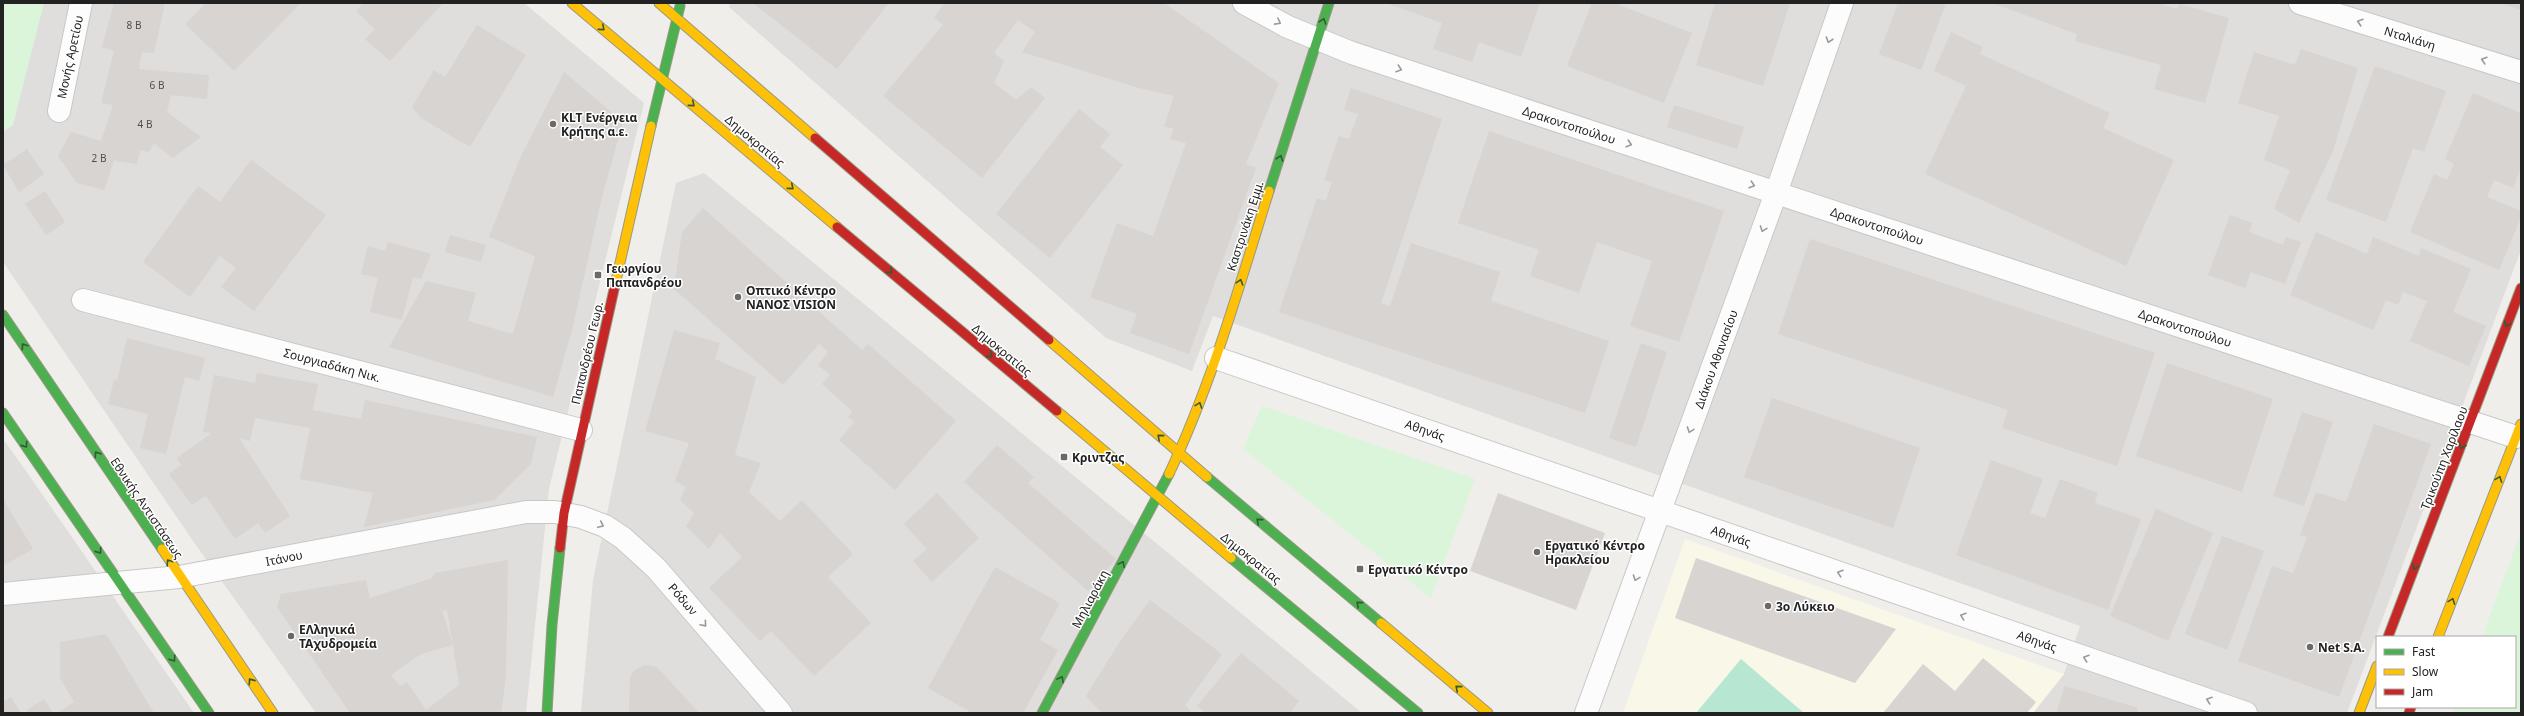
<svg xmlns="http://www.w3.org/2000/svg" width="2524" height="716" font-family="'Noto Sans',sans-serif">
	<rect width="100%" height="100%" fill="#f0eeeb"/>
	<!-- residential -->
	<g fill="#dfdedc">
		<polygon points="3,3 524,3 644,103 549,489 526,713 316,713 193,541 3,262"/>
		<polygon points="730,3 2521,3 2521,250 2347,713 2033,713 2064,674 2080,626 1213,316 1192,371 1106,338 729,7"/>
		<polygon points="704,173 1167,552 1362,713 581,713 593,580 676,183"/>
		<polygon points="3,439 26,471 194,713 3,713"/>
	</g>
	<!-- education -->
	<polygon fill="#f8f7e8" points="1685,539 2064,674 2033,713 1623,713"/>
	<!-- park -->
	<g fill="#daf5da">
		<polygon points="3,3 44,3 13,125 3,132"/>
		<polygon points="1262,406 1475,479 1431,598 1243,449"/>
		<polygon points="2521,532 2521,713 2454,713 2456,707 2515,707 2515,637 2482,637"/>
	</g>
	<!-- pitch -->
	<polygon fill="#b7e6d2" points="1741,659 1804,713 1696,713"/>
	<!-- building -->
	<g fill="#d7d4d2" fill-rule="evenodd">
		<polygon points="114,3 165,3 154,53 142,52 139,69 209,75 207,99 171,95 167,112 201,137 173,158 154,143 149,152 140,150 137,164 114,161 104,190 77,183 58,156 71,132 101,141 113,105 101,103 114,51 102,47"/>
		<polygon points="206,3 301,3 234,71 185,24"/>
		<polygon points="363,3 443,3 390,61 365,39 375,29 356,11"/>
		<polygon points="753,3 887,3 888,4 837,69"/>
		<polygon points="944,3 1164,3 1279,83 1246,164 1256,168 1189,354 1130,333 1137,314 1090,297 1117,223 1153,236 1186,143 1170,139 1174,128 1164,127 1174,96 1139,88 1022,52 1035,32 1018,20 994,53 1004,61 994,83 1016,100 1031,87 1045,98 982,178 883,96 943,25 934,18"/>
		<polygon points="1386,3 1540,3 1521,57 1479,42 1472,62 1433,49 1442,23"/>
		<polygon points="1592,3 1614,3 1692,33 1664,103 1567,66"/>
		<polygon points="1715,3 1790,3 1763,86 1696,65"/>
		<polygon points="1898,3 1946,3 1921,70 1879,54"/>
		<polygon points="1992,3 2157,3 2177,9 2179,4 2229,18 2205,103 2154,89 2161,65 2075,41 2077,34"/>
		<polygon points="2501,3 2521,3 2521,10"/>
		<polygon points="477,25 526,55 470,147 421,118 412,107 434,70 445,77"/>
		<polygon points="1951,32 1983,47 1980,54 2110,113 2103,128 2174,160 2126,266 1925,174 1966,86 1934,71"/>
		<polygon points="2301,49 2358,68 2333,151 2299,223 2274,209 2290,170 2264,160 2279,116 2238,103 2254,52 2295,65"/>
		<polygon points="2375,66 2446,91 2424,152 2413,148 2386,222 2326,200"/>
		<polygon points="564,72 623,122 602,197 573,326 553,397 389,347 426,281 476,293 468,321 513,334 535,256 489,237 521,156"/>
		<polygon points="1351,88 1442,119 1381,303 1390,306 1411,243 1500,272 1491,301 1609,341 1585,413 1279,312 1317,198 1326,201 1332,182 1324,180 1339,136 1349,139 1358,114 1344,110"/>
		<polygon points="2473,93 2521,113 2521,168 2513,188 2494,180 2487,197 2521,211 2521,217 2499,270 2410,232 2434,174 2447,180 2454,164 2445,159"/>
		<polygon points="1674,105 1744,127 1737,149 1667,127"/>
		<polygon points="1079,109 1110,134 1100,147 1123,165 1050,258 996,214"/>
		<polygon points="1489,131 1724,211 1679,342 1630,326 1652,261 1597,242 1579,293 1530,276 1539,250 1458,223"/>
		<polygon points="27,149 44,174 19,192 3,165"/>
		<polygon points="251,160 326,215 254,311 221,287 236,268 220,256 190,297 143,262 198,186 220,202"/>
		<polygon points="45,191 65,222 46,235 25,204"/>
		<polygon points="703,208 862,350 868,344 956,421 895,490 839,440 854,422 848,417 852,411 822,384 830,375 818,365 828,352 819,344 783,385 674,289 682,232"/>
		<polygon points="2230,215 2252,223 2249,232 2283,245 2286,237 2301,242 2285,284 2251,272 2245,288 2208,275"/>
		<polygon points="2316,232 2367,254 2373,237 2419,256 2421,248 2471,269 2453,312 2486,326 2469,366 2410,341 2427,301 2403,292 2398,305 2386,300 2373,330 2290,295"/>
		<polygon points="450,235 486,245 481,262 445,252"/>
		<polygon points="1810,239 2155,353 2117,466 2002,428 2008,410 1778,334"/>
		<polygon points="388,242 431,254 421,279 413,277 402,320 370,312 378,278 361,274 368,246 385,251"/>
		<polygon points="674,330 720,343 715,359 756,377 735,455 761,463 749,492 780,521 802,500 853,554 828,577 871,623 814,676 771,631 760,641 709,588 742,557 720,533 709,549 686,526 694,513 680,500 686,487 675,481 689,443 645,431"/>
		<polygon points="127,338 205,358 199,381 185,377 166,454 140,448 148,414 108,404 114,380 117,381"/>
		<polygon points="1641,343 1667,352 1636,447 1609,438"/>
		<polygon points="2167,363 2273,399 2242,492 2136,456"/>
		<polygon points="257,373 318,384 313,410 361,419 365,400 537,437 531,464 494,500 364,527 373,493 300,479 310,428 255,418 250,441 239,438 290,516 265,533 258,523 235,539 206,496 192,505 169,474 181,465 177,458 212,433 203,432 214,375 255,383"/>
		<polygon points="1772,398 1920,448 1893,528 1744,477"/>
		<polygon points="2302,412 2333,422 2304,506 2273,496"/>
		<polygon points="2374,424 2431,444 2339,697 2238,661 2272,566 2293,573 2307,537 2300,535 2316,492 2346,502"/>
		<polygon points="997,445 1034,477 1028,483 1116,559 1088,591 964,482"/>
		<polygon points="1991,460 2043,479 2030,513 2045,518 2060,479 2098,493 2095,503 2141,519 2108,610 1956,555"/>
		<polygon points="937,493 979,538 932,582 913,561 927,549 904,524"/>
		<polygon points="1498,493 1605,533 1576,610 1470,571"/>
		<polygon points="3,499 33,549 3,566"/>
		<polygon points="2156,509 2213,533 2168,641 2110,616"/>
		<polygon points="2222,536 2264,551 2227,650 2185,634"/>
		<polygon points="1696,558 1896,629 1855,683 1675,618"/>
		<path d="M 508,560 L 506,676 L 501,713 L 350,713 L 277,607 L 281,594 L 366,580 L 370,598 L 432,578 L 435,573 ZM 447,610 L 453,645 L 442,611 ZM 453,645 L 459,685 L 426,710 L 407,682 L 400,686 L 391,675 L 421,654 Z"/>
		<polygon points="995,567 1060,603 1040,640 1058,650 1023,713 972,713 928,688"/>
		<polygon points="1150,600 1222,654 1185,705 1192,713 1102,713 1086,696 1119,643"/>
		<polygon points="106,634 154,713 57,713 74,702 60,678 60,642"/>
		<polygon points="1241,653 1299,701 1290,713 1206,713 1197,706"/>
		<polygon points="1983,658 2036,702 2027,713 1883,713 1923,664 1955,691"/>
		<polygon points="645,665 657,667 699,713 629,713 630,677 635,670"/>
		<polygon points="2065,686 2138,708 2137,713 2056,713"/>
		<polygon points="11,697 21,713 3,713 3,702"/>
		<polygon points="44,699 53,713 29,713 27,710"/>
	</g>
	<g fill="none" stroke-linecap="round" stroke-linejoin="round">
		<!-- street casing -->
		<g stroke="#c9c8c7" stroke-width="24">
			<g id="street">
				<polyline points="1244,3 1288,27 1352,53 2516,437"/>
				<polyline points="2300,3 2521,72"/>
				<polyline points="59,111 81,3"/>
				<polyline points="83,300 581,430"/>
				<polyline points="1216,358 2246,713"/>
				<polyline points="3,594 179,577 526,512 555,512 581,517 605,526 623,538 656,568 781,713"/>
				<polyline points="1586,713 1776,193 1842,3"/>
			</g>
		</g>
		<!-- fast casing -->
		<g stroke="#999a82" stroke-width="11">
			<g id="fast">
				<polyline points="651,126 680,6"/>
				<polyline points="1269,191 1329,3"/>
				<polyline points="3,315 162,549"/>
				<polyline points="3,413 209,713"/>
				<polyline points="1207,477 1381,623"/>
				<polyline points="1231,558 1418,713"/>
				<polyline points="547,713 552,625 560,548"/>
				<polyline points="1042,713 1169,474"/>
			</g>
		</g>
		<!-- slow casing -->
		<g stroke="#999a82" stroke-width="11">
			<g id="slow">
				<polyline points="572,3 837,227"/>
				<polyline points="659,3 815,138"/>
				<polyline points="615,285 651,126"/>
				<polyline points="1049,340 1207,477"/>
				<polyline points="1057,411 1231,558"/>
				<path d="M 1169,474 C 1212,383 1239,287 1269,191"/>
				<polyline points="162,549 273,713"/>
				<polyline points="1381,623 1488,713"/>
				<polyline points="2438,637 2521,424"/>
				<polyline points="2359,713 2377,666"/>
			</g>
		</g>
		<!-- jam casing -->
		<g stroke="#999a82" stroke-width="11">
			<g id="jam">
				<polyline points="815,138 1049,340"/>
				<polyline points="837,227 1057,411"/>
				<polyline points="560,548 564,513 615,285"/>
				<polyline points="2388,637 2521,288"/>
				<polyline points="2409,713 2411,707"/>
			</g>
		</g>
		<!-- street -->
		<use href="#street" stroke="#fdfcfc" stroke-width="22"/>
		<!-- fast -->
		<use href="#fast" stroke="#4caf50" stroke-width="9"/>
		<!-- slow -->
		<use href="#slow" stroke="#ffc107" stroke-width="9"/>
		<!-- jam -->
		<use href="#jam" stroke="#c62828" stroke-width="9"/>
	</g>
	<!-- one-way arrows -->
	<defs><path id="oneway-chevron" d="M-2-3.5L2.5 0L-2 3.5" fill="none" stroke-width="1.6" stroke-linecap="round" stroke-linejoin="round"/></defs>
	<g stroke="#335a34">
		<use href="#oneway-chevron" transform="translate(1323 21) rotate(-72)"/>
		<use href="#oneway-chevron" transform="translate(602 28) rotate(40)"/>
		<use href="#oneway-chevron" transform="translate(692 104) rotate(40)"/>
		<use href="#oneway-chevron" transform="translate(1280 158) rotate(-72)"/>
		<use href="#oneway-chevron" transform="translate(791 187) rotate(40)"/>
		<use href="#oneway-chevron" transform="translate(890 271) rotate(40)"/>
		<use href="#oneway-chevron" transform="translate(1240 282) rotate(-72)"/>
		<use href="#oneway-chevron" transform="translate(2507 324) rotate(111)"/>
		<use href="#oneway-chevron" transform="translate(24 346) rotate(-124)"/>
		<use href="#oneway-chevron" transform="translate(990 355) rotate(40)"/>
		<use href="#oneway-chevron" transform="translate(1199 405) rotate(-70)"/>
		<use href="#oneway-chevron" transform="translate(1160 437) rotate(-139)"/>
		<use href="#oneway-chevron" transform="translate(25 445) rotate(55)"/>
		<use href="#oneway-chevron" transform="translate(2462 446) rotate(111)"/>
		<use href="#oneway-chevron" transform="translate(97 454) rotate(-124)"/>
		<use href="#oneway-chevron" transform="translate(2499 479) rotate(-69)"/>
		<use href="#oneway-chevron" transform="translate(1259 521) rotate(-140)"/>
		<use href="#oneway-chevron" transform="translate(99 551) rotate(55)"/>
		<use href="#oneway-chevron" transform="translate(169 562) rotate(-124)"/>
		<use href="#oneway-chevron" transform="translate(1122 564) rotate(-62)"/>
		<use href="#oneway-chevron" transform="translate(2415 567) rotate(111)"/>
		<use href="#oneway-chevron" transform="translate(2452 601) rotate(-69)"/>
		<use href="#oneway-chevron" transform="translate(1359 604) rotate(-140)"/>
		<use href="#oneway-chevron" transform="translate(173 659) rotate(56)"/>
		<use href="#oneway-chevron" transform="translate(1061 679) rotate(-62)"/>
		<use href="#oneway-chevron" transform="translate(251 681) rotate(-125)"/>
		<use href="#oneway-chevron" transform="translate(1458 688) rotate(-140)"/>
	</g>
	<g stroke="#9a9a9a">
		<use href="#oneway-chevron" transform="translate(1278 22) rotate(28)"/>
		<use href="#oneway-chevron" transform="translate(2360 22) rotate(-163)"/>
		<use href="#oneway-chevron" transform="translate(1829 40) rotate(109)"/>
		<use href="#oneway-chevron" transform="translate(2484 60) rotate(-163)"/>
		<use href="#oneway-chevron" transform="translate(1399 69) rotate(18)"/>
		<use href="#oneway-chevron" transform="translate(1629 144) rotate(18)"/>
		<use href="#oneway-chevron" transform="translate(1752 185) rotate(18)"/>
		<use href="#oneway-chevron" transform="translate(1763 229) rotate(110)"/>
		<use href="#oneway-chevron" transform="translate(1690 430) rotate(110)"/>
		<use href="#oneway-chevron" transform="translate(601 525) rotate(25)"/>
		<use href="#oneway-chevron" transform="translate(1840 573) rotate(-161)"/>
		<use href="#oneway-chevron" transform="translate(1636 578) rotate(110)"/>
		<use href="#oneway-chevron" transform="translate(1963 616) rotate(-161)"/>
		<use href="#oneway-chevron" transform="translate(704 624) rotate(49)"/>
		<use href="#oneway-chevron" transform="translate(2086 658) rotate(-161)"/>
		<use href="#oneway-chevron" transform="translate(2209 700) rotate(-161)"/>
	</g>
	<!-- markers -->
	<g fill="#6a6968" stroke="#fff" stroke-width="1.5">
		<circle cx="553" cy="124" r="4"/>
		<rect x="594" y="271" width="8" height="8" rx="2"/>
		<circle cx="738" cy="297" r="4"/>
		<rect x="1060" y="453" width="8" height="8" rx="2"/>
		<circle cx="1537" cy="552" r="4"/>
		<rect x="1356" y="565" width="8" height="8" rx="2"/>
		<circle cx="1768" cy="606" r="4"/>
		<circle cx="291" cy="636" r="4"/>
		<circle cx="2310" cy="647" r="4"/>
	</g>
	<g text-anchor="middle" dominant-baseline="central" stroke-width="3" stroke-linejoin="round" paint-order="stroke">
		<!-- number labels -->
		<g font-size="10" fill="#4f4e4e">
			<text x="134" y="25">8 B</text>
			<text x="157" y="85">6 B</text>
			<text x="145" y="124">4 B</text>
			<text x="99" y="158">2 B</text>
		</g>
		<!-- street labels -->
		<g font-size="12" fill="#222" stroke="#fff">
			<text transform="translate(2410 38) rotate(17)">Νταλιάνη</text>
			<text transform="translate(70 57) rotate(-78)">Μονής Αρετίου</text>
			<text transform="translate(1569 125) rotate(18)">Δρακοντοπούλου</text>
			<text transform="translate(755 141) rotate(40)">Δημοκρατίας</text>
			<text transform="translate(1245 226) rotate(-72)">Καστρινάκη Εμμ.</text>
			<text transform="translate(1877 226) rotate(18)">Δρακοντοπούλου</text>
			<text transform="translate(2185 328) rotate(18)">Δρακοντοπούλου</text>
			<text transform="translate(1002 350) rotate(40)">Δημοκρατίας</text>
			<text transform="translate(587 353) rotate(-77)">Παπανδρέου Γεωρ.</text>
			<text transform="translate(1716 359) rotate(-70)">Διάκου Αθανασίου</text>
			<text transform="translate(332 365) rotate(15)">Σουργιαδάκη Νικ.</text>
			<text transform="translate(1425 430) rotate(19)">Αθηνάς</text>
			<text transform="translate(2444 458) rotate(-69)">Τρικούπη Χαρίλαου</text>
			<text transform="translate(147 508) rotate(56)">Εθνικής Αντιστάσεως</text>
			<text transform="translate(1731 536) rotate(19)">Αθηνάς</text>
			<text transform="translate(284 558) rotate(-11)">Ιτάνου</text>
			<text transform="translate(1251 558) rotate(39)">Δημοκρατίας</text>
			<text transform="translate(683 599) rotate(49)">Ρόδων</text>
			<text transform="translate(1090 599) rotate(-62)">Μηλιαράκη</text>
			<text transform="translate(2037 641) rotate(19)">Αθηνάς</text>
		</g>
		<!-- poi labels -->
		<g font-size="12" font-weight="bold" fill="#222" stroke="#fff" text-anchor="start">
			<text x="561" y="117">KLT Ενέργεια<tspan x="561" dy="14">Κρήτης α.ε.</tspan></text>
			<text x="606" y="268">Γεωργίου<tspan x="606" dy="14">Παπανδρέου</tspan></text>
			<text x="746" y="290">Οπτικό Κέντρο<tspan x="746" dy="14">ΝΑΝΟΣ VISION</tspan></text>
			<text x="1072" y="457">Κριντζας</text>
			<text x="1545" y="545">Εργατικό Κέντρο<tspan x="1545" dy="14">Ηρακλείου</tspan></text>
			<text x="1368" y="569">Εργατικό Κέντρο</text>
			<text x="1776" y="606">3ο Λύκειο</text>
			<text x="299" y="629">ΕΛληνικά<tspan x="299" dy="14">ΤΑχυδρομεία</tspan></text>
			<text x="2318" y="647">Net S.A.</text>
		</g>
	</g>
	<!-- border -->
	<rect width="2524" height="716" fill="none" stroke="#222222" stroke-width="8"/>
	<!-- legend -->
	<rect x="2376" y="636" width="140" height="72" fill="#ffffff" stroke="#a7a7a7"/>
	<rect x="2384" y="649" width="20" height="6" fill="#4caf50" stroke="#a7a7a7"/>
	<text x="2412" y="656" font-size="12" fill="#222222">Fast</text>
	<rect x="2384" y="669" width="20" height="6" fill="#ffc107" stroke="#a7a7a7"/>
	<text x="2412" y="676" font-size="12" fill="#222222">Slow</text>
	<rect x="2384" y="689" width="20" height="6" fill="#c62828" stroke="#a7a7a7"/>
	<text x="2412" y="696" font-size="12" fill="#222222">Jam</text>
</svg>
